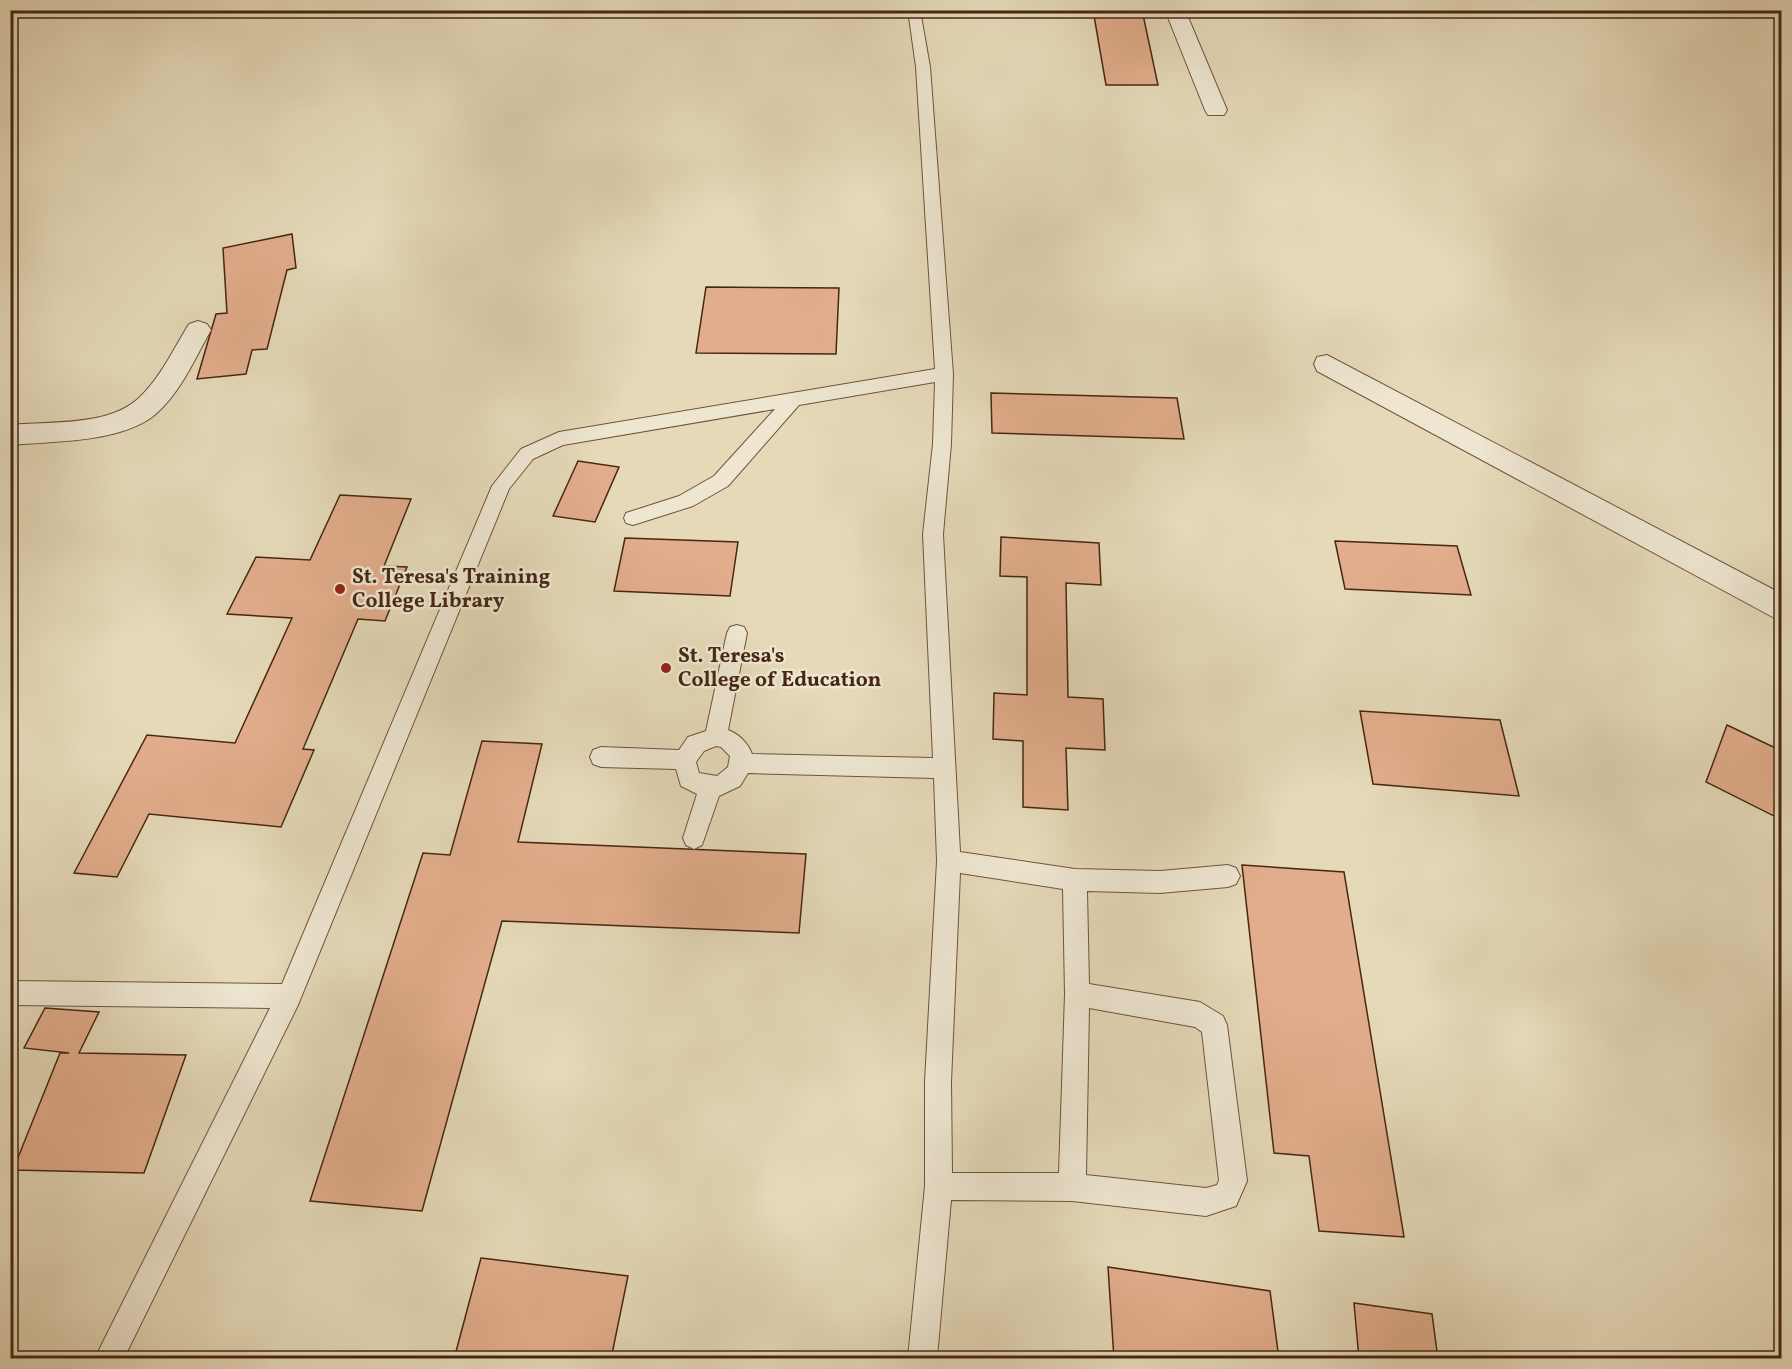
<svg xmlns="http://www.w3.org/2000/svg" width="1792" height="1369" font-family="Vollkorn,serif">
	<rect width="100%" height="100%" fill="#e5d9b8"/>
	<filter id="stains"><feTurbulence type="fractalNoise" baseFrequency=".00333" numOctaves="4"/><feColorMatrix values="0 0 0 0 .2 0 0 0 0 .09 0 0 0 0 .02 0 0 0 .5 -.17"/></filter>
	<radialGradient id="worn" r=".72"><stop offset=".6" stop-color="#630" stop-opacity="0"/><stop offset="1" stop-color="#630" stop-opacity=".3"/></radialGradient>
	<!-- building -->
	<g fill="#e2ad8c" stroke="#462713" stroke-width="1.5">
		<polygon points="1093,10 1142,10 1158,85 1106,85"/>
		<polygon points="292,234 296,268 287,270 267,349 252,350 246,374 197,379 216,314 227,313 223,248"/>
		<polygon points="706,287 839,288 836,354 696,353"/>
		<polygon points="991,393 1177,398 1184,439 992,433"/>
		<polygon points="578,461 619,467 595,522 553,516"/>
		<polygon points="340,495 411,499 384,566 407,567 385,621 358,619 303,749 314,750 281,827 149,814 117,877 74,873 147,735 235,743 292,618 227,614 256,557 310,560"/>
		<polygon points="1001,537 1099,543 1101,585 1066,583 1068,697 1103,699 1105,750 1066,748 1068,810 1023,807 1023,741 993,739 994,693 1027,695 1027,577 1000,576"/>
		<polygon points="625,538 738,542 730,596 614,591"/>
		<polygon points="1335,541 1457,546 1471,595 1345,589"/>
		<polygon points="1360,711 1500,720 1519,796 1373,784"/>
		<polygon points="1727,725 1782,751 1782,820 1706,782"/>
		<polygon points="482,741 542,744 518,842 806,854 799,933 502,921 422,1211 310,1201 423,853 450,855"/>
		<polygon points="1242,865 1344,872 1404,1237 1319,1231 1309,1156 1274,1153"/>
		<polygon points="45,1008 99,1012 79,1053 186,1055 144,1173 13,1170 60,1053 69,1053 24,1048"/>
		<polygon points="481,1258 628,1276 611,1359 454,1359"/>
		<polygon points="1108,1267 1270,1291 1279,1359 1114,1359"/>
		<polygon points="1354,1303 1432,1314 1438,1359 1359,1359"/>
	</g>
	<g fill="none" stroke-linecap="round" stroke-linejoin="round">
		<!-- service casing -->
		<g stroke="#6e543c" stroke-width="2">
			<path id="service" d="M 908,10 L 920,10 L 930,67 L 953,374 L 951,444 L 943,534 L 960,852 L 1075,869 L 1160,871 L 1228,865 L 1236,868 L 1240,876 L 1236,884 L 1228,887 L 1160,893 L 1087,891 L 1089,984 L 1200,1002 L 1223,1016 L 1227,1025 L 1247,1181 L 1236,1206 L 1206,1216 L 1072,1201 L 951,1200 L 937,1358 L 908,1358 L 925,1186 L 925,1082 L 937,861 L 934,778 L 748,773 L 740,786 L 719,796 L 702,845 L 694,849 L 686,845 L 683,838 L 697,794 L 681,786 L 676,769 L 601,767 L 593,764 L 590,757 L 593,750 L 601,747 L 679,750 L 688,737 L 706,731 L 727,633 L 730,627 L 737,625 L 744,627 L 747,633 L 728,730 C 739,734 748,743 752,754 L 933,758 L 923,534 L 933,444 L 935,382 L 799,405 L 728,486 L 693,506 L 633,525 L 626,523 L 624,518 L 626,513 L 679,496 L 714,476 L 775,409 L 563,445 L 533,459 L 509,489 L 298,1005 L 124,1358 L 95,1358 L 270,1008 L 10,1005 L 10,981 L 282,984 L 492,486 L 521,449 L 559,432 L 935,369 L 916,67 ZM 716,746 L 721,747 L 730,756 L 728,767 L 717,776 L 699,773 L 696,762 L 704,751 ZM 960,873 L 1063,889 L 1065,994 L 1059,1173 L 952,1173 L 951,1082 ZM 1089,1008 L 1195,1027 L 1202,1032 L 1219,1180 L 1217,1185 L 1206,1188 L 1086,1175 Z"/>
		</g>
		<!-- minor casing -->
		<g stroke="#6e543c" stroke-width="2">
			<g id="minor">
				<polygon points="1165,10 1185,10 1227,110 1224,115 1208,115 1205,110"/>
				<path d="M 198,321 L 207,324 L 211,330 C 195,358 182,390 158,412 C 125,443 54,441 10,445 L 10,425 C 51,421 109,427 140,397 C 161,377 174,348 189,324 Z"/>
				<polygon points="1327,355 1782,594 1782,622 1317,371 1314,364 1317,357"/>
			</g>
		</g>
		<!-- service -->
		<use href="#service" fill="#eee6d1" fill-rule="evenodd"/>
		<!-- minor -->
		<use href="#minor" fill="#eee6d1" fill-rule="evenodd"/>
	</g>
	<!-- markers -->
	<g fill="#8f2418" stroke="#eee6d1" stroke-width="2">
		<circle cx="340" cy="589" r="6"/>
		<circle cx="666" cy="668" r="6"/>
	</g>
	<g text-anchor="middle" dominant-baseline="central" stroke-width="5" stroke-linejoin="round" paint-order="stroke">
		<!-- poi labels -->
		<g font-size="21" font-weight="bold" fill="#462713" stroke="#eee6d1" text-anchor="start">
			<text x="352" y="577">St. Teresa's Training<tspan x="352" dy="24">College Library</tspan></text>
			<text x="678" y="656">St. Teresa's<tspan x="678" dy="24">College of Education</tspan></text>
		</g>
	</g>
	<!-- margin -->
	<rect width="1792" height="1369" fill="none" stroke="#e5d9b8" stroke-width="36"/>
	<rect x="12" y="12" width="1768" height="1345" fill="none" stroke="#462713" stroke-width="3"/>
	<rect x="18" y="18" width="1756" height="1333" fill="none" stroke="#462713" stroke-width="1.5"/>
	<rect width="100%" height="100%" filter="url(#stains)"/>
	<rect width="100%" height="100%" fill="url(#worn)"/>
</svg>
